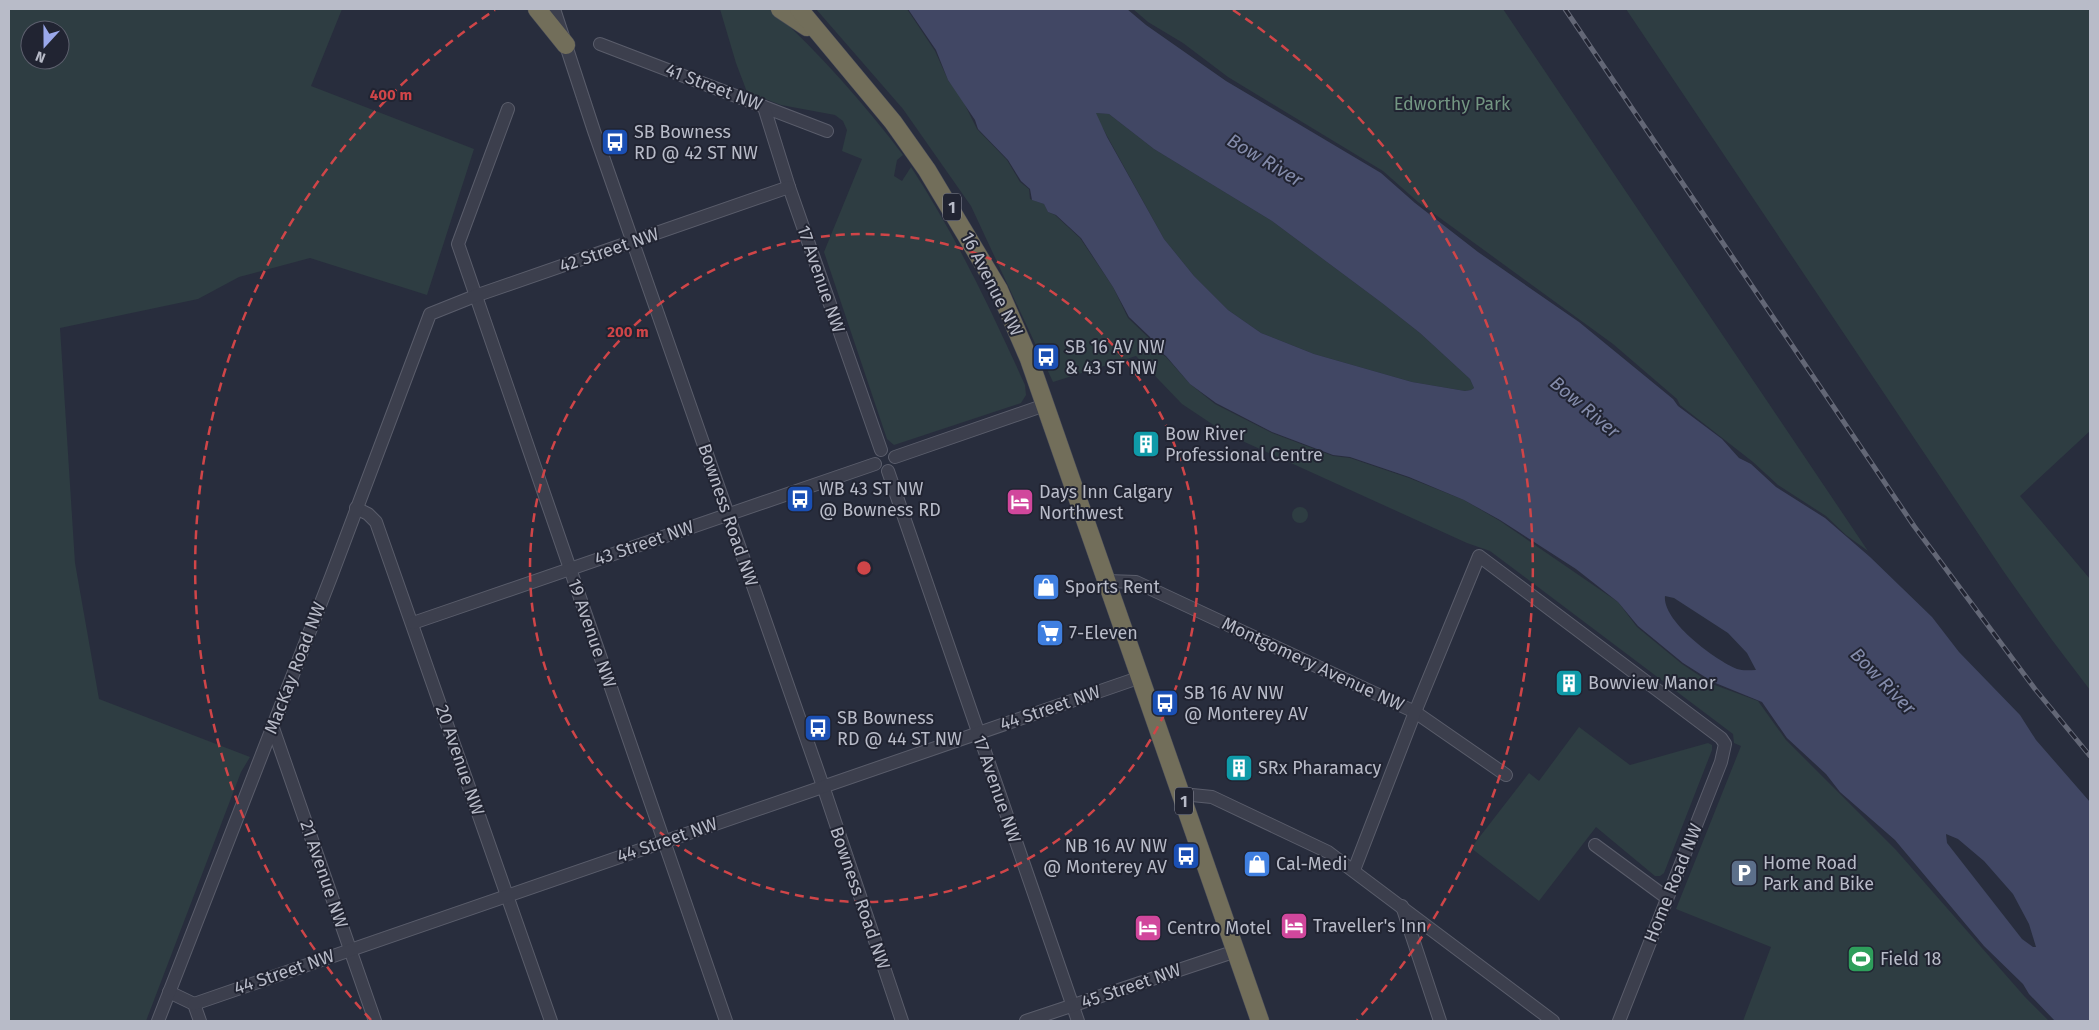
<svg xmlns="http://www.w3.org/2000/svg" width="2099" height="1030" font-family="'Fira Sans',sans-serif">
	<rect width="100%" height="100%" fill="#282d3d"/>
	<!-- green -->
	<g fill="#2e3d42" fill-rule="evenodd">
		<path d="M 9,9 L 342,9 L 311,86 L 474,149 L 427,295 L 310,258 L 239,277 L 198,299 L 60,328 L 75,563 L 99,699 L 250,757 L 241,772 L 146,1021 L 9,1021 ZM 30,30 L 60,30 L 60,60 L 30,60 Z"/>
		<path d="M 720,9 L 771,9 C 820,54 863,102 903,155 L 897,160 L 894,176 L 902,181 L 911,167 C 956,236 991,310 1025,385 L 1026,395 L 1021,403 L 894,445 L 887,439 L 824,252 L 862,159 L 842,151 L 847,130 L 843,121 L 835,115 L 781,105 L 747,92 L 736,63 Z"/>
		<polygon points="816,9 907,9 935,51 948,80 962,99 977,129 1007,160 1020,182 1029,189 1030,199 1044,204 1048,212 1055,215 1080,238 1113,287 1128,318 1149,338 1156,350 1166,357 1190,384 1215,404 1272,433 1333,456 1350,458 1409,478 1464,500 1500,521 1618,602 1637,627 1682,664 1712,684 1758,701 1786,740 1896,850 2025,997 2049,1021 1743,1021 1771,947 1676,909 1741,746 1734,743 1733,734 1490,551 1467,543 1227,434 1182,404 1136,356 1053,382 971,206 903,109"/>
		<polygon points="1133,9 1503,9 1868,551 1846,535 1826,516 1778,485 1753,462 1680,405 1677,399 1613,344 1418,202 1383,171 1228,77 1183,43 1148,22"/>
		<polygon points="1626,9 2090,9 2090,431 2020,496 2090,579 2090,690 2052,640 2004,572"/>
		<polygon points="1096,113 1109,114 1154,149 1272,221 1382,303 1420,333 1470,379 1474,388 1471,390 1465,391 1412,382 1314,354 1261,333 1228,310 1194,276 1164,239 1096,116"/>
		<circle cx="1300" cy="515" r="8"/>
		<polygon points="1579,727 1630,765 1708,743 1712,745 1712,750 1664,873 1660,876 1655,876 1596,827 1539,901 1471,848 1529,773 1539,781"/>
	</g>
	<!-- water -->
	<path fill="#414764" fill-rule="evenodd" d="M 908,9 L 1127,9 L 1146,25 L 1226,81 L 1381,173 L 1415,203 L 1478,252 L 1579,322 L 1673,399 L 1678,406 L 1722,439 L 1739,458 L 1751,464 L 1776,487 L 1825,518 L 1870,557 L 1932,617 L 1959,652 L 2020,715 L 2036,740 L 2090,802 L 2090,1021 L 2055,1021 L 2029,994 L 2023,984 L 1984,946 L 1895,840 L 1840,792 L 1826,774 L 1787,738 L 1762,702 L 1713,682 L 1683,663 L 1638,626 L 1618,602 L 1576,569 L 1500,520 L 1464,500 L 1409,477 L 1350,457 L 1333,455 L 1272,432 L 1216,403 L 1190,384 L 1166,356 L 1157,349 L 1150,337 L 1129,317 L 1113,287 L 1081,238 L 1056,215 L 1048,212 L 1044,204 L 1032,200 L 1030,189 L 1021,181 L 1008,160 L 978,129 L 975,120 L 948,80 L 936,50 ZM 1096,113 L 1109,114 L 1154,149 L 1272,221 L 1382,303 L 1420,333 L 1470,379 L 1474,388 L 1471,390 L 1465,391 L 1412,382 L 1314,354 L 1261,333 L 1228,310 L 1194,276 L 1164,239 L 1107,137 ZM 1665,596 L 1674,598 L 1728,633 L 1747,653 L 1756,670 C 1750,670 1743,671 1737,669 C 1715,660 1662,621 1665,596 ZM 1946,834 L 1958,839 L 1984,861 L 2013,894 L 2029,924 L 2036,947 L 2033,947 L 2022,939 L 1947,843 Z"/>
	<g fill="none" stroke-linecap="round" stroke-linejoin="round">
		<!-- minor casing -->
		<g stroke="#5a5d6b" stroke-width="14">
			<g id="minor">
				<polyline points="554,9 594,131 823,786 902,1021"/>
				<polyline points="600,44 827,131"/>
				<polyline points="764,107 789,187 881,450"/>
				<polyline points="508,109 458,244 726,1021"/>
				<polyline points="895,457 1045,405"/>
				<polyline points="888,471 1078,1021"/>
				<polyline points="356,508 368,514 376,522 551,1021"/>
				<polyline points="1108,581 1136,582 1415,712 1506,775"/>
				<polyline points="413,623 875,464"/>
				<polyline points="273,728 375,1021"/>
				<polyline points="1182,794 1212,797 1328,852 1553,1021"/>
				<polyline points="1595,845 1667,898"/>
				<polyline points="1354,870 1415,712 1479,556 1721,738 1725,744 1721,762 1619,1021"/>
				<polyline points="1402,906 1440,1021"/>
				<polyline points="169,992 194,1004 200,1021"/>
				<polyline points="194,1004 1141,677"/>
				<polyline points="158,1021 331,577 430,314 475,296 789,187"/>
				<polyline points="1026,1021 1236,951"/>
			</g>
		</g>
		<!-- highway casing -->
		<g stroke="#474a58" stroke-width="19">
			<g id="highway">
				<polyline points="537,9 566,45"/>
				<polyline points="780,9 807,27"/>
				<polyline points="799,9 893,122 927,170 999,290 1029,359 1260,1021"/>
			</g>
		</g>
		<!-- minor -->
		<use href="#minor" stroke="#3c3f4d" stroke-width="12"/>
		<!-- highway -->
		<use href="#highway" stroke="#726e5a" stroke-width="18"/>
		<!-- rail casing -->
		<g stroke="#636776" stroke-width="5">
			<polyline id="rail" points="1565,9 1914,526 2035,689 2090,756"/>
		</g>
		<!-- rail -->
		<use href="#rail" stroke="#212432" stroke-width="3" stroke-dasharray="9" stroke-linecap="butt"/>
	</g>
	<!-- distance rings -->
	<g fill="none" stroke="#d04548" stroke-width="2.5" stroke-dasharray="9 6">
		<circle cx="864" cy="568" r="334"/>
		<path d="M371 1020A669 669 0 0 1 495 10M1233 10A669 669 0 0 1 1357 1020"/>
	</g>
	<!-- icons -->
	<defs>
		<g id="bus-square" transform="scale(1.4375)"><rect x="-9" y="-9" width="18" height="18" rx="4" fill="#1a4fb4" stroke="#212432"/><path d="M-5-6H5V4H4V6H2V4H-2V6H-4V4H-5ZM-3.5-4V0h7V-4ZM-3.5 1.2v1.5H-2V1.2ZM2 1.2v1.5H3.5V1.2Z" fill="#fff"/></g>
		<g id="building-square" transform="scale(1.4375)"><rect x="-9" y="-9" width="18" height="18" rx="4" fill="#0f9aa8" stroke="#212432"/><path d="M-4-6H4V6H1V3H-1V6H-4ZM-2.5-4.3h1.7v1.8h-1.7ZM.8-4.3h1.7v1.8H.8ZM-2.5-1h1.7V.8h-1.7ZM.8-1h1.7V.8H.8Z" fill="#fff"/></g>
		<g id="hotel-square" transform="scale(1.4375)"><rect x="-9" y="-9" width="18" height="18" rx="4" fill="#d1479c" stroke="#212432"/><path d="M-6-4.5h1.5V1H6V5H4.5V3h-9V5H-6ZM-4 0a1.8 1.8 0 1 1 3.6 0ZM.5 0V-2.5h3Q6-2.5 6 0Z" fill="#fff"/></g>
		<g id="shop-square" transform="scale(1.4375)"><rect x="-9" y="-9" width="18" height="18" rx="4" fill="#3f7fe0" stroke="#212432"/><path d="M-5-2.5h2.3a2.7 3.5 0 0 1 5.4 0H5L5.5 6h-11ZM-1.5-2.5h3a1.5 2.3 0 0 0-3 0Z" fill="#fff"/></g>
		<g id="supermarket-square" transform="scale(1.4375)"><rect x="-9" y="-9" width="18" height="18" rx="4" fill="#3f7fe0" stroke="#212432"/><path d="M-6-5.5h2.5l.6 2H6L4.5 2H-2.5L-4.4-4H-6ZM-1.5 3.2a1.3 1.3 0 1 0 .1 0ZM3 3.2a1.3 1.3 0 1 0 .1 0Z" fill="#fff"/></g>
		<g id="parking-square" transform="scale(1.4375)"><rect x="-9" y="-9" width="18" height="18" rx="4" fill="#5c6f8a" stroke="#212432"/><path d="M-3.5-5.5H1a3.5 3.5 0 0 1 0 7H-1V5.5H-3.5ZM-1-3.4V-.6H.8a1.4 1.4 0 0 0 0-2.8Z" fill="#fff"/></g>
		<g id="stadium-square" transform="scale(1.4375)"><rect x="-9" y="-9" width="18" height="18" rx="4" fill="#2e9e5b" stroke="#212432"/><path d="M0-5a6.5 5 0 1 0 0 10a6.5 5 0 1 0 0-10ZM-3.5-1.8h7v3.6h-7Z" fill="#fff"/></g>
	</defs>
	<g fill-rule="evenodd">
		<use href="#bus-square" x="615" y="142"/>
		<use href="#bus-square" x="1046" y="357"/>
		<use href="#building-square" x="1146" y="444"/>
		<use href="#bus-square" x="800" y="499"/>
		<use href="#hotel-square" x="1020" y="502"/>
		<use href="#shop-square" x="1046" y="587"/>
		<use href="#supermarket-square" x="1050" y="633"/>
		<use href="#building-square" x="1569" y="683"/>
		<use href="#bus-square" x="1165" y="703"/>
		<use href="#bus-square" x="818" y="728"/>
		<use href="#building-square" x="1239" y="768"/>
		<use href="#bus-square" x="1186" y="856"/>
		<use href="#shop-square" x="1257" y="864"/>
		<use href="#parking-square" x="1744" y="873"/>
		<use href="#hotel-square" x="1294" y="926"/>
		<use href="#hotel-square" x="1148" y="928"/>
		<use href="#stadium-square" x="1861" y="959"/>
	</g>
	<g text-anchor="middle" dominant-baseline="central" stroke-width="4" stroke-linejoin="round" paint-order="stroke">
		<!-- shield labels -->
		<g fill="#212432" stroke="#8b8e9b" stroke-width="1">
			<rect x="943" y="193.5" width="18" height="27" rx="4"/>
			<rect x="1175" y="787.5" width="18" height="27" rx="4"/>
		</g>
		<g font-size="16" font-weight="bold" fill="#b8bbc8">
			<text x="952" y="207">1</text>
			<text x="1184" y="801">1</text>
		</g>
		<!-- street labels -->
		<g font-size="18" fill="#b8bbc8" stroke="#212432">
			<text transform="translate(714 87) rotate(21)">41 Street NW</text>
			<text transform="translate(609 250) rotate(-19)">42 Street NW</text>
			<text transform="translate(821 279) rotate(71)">17 Avenue NW</text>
			<text transform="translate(992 284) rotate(63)">16 Avenue NW</text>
			<text transform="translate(728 515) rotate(71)">Bowness Road NW</text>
			<text transform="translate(644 543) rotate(-19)">43 Street NW</text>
			<text transform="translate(592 633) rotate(71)">19 Avenue NW</text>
			<text transform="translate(1313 664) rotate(25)">Montgomery Avenue NW</text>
			<text transform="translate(295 668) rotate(-69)">MacKay Road NW</text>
			<text transform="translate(1050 708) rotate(-19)">44 Street NW</text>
			<text transform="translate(460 760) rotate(71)">20 Avenue NW</text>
			<text transform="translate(997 789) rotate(71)">17 Avenue NW</text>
			<text transform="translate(667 840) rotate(-19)">44 Street NW</text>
			<text transform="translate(324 874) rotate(71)">21 Avenue NW</text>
			<text transform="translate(1673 883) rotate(-68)">Home Road NW</text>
			<text transform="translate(860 898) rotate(71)">Bowness Road NW</text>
			<text transform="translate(284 972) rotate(-19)">44 Street NW</text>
			<text transform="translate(1131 986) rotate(-19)">45 Street NW</text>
		</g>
		<!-- park labels -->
		<g font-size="18" fill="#739682" stroke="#212432">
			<text x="1452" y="104">Edworthy Park</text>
		</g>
		<!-- poi labels -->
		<g font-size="18" fill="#b8bbc8" stroke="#212432" text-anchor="start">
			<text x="634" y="132">SB Bowness<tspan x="634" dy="21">RD @ 42 ST NW</tspan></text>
			<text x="1065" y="347">SB 16 AV NW<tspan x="1065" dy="21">&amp; 43 ST NW</tspan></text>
			<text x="1165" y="434">Bow River<tspan x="1165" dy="21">Professional Centre</tspan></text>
			<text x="819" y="489">WB 43 ST NW<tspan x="819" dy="21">@ Bowness RD</tspan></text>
			<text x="1039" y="492">Days Inn Calgary<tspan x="1039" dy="21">Northwest</tspan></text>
			<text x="1065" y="587">Sports Rent</text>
			<text x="1069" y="633">7-Eleven</text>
			<text x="1588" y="683">Bowview Manor</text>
			<text x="1184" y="693">SB 16 AV NW<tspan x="1184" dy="21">@ Monterey AV</tspan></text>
			<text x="837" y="718">SB Bowness<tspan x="837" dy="21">RD @ 44 ST NW</tspan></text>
			<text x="1258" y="768">SRx Pharamacy</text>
			<text x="1167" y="846" text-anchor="end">NB 16 AV NW<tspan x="1167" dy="21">@ Monterey AV</tspan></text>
			<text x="1763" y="863">Home Road<tspan x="1763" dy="21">Park and Bike</tspan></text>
			<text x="1276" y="864">Cal-Medi</text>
			<text x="1313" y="926">Traveller's Inn</text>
			<text x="1167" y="928">Centro Motel</text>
			<text x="1880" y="959">Field 18</text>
		</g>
		<!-- water labels -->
		<g font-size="19" font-style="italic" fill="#848cab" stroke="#212432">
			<text transform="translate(1265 160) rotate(31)">Bow River</text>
			<text transform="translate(1585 407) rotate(40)">Bow River</text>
			<text transform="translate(1883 681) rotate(46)">Bow River</text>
		</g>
	</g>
	<circle cx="864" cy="568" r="8" fill="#d04548" stroke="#212432" stroke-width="2.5"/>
	<g font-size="15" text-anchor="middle" font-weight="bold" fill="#d04548" stroke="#212432" stroke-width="4" stroke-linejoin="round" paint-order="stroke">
		<text x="391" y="100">400 m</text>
		<text x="628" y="337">200 m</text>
	</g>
	<!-- border -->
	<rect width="2099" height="1030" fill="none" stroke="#b8bbc8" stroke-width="20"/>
	<!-- north arrow -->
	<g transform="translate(45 45) rotate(201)"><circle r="24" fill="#212432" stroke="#5d606e"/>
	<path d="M0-4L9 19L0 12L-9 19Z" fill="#9aa8eb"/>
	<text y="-8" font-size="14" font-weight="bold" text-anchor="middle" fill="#b8bbc8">N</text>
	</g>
</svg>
